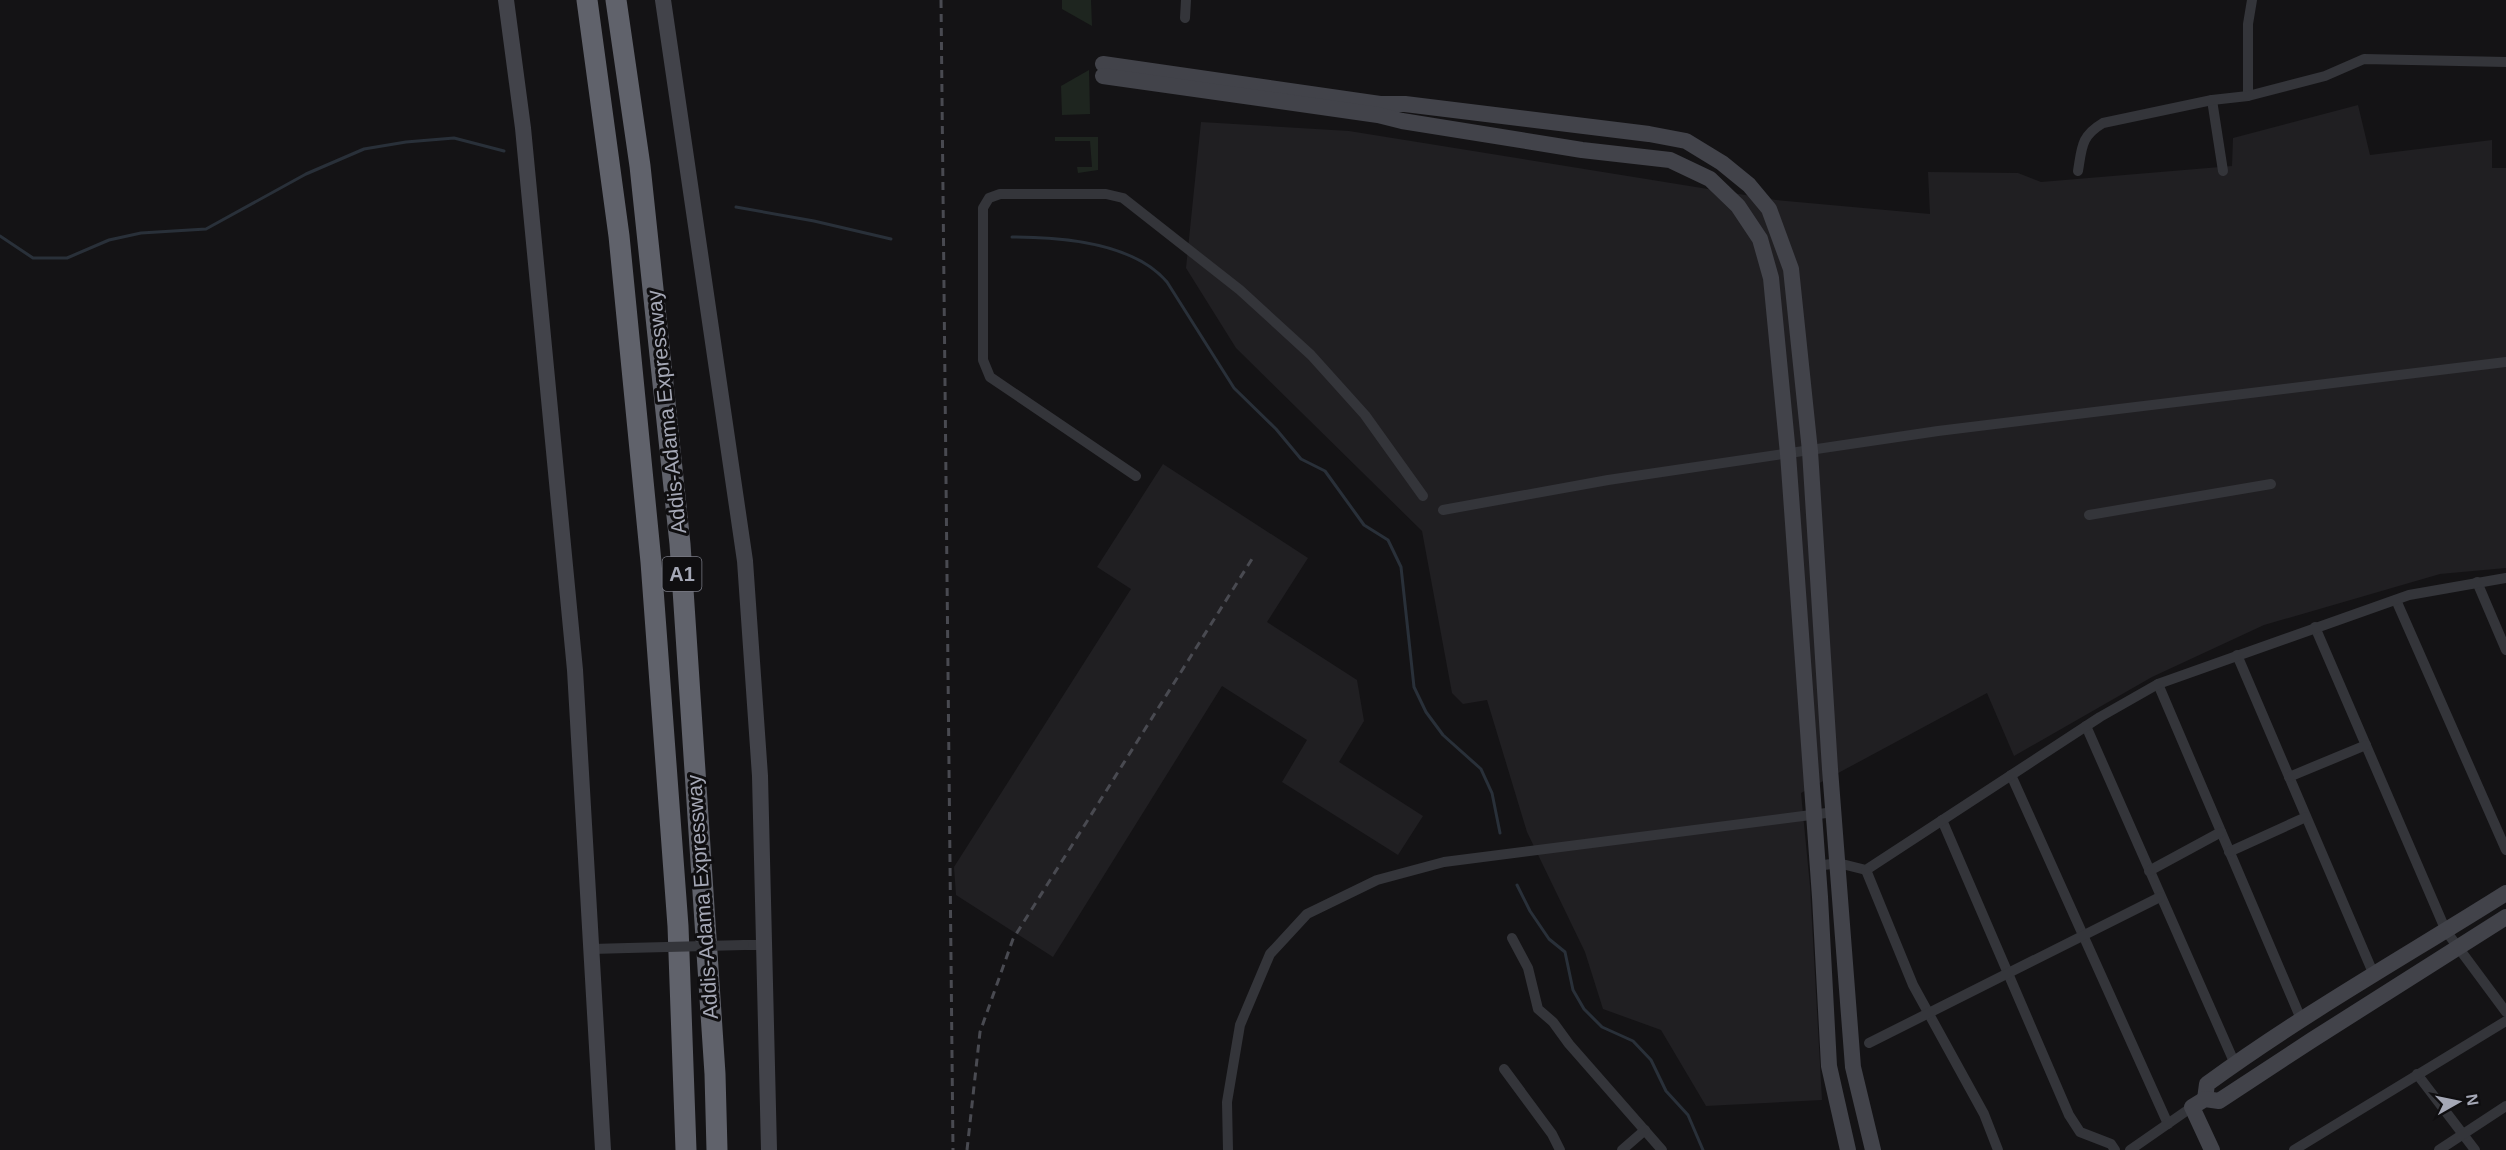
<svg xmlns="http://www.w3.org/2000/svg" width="2506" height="1150" font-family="Helvetica,sans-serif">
	<rect width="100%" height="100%" fill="#141315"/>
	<!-- built -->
	<g fill="#201f22">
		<polygon points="2358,105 2370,155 2492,140 2492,168 2506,168 2506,568 2440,574 2264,625 2152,677 2014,756 1987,693 1801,793 1810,886 1822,1100 1706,1106 1661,1030 1603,1009 1585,952 1527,832 1487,700 1463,704 1452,693 1422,531 1236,348 1186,268 1201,122 1349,131 1776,200 1930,214 1928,172 2018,173 2041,182 2232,166 2233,138"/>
		<polygon points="1163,464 1308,558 1267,622 1357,680 1364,721 1339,762 1423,816 1398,855 1282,782 1307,740 1222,686 1053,957 956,895 954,867 1131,589 1097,567"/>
	</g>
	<!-- green -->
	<g fill="#1e251f">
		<polygon points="1062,0 1091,0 1092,26 1062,9"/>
		<polygon points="1089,70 1090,114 1062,115 1061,86"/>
		<polygon points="1055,137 1098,137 1098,170 1078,173 1077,167 1092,167 1090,141 1055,141"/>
	</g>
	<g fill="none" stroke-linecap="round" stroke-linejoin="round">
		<!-- stream -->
		<g stroke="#293039" stroke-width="3">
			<polyline points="736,207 814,221 891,239"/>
			<polyline points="0,236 33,258 67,258 109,240 141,233 206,229 306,174 364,149 406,142 454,138 504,151"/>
			<path d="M 1012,237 C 1061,237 1134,243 1167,282 L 1234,388 L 1276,429 L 1301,459 L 1325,471 L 1364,525 L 1388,540 L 1401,567 L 1414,687 L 1426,712 L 1443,735 L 1481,769 L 1492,793 L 1500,833"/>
			<polyline points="1517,885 1530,911 1549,939 1565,952 1573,990 1584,1009 1602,1027 1633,1041 1651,1060 1666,1091 1688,1115 1703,1150"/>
		</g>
		<!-- street -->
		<g stroke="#34353a" stroke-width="10">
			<polyline points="1185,18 1186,0"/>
			<polyline points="2248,96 2248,24 2252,0"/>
			<polyline points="2212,100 2223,171"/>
			<path d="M 2078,171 C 2082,147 2081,136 2103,123 L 2212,100 L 2248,96 L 2325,76 L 2364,59 L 2506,62"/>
			<polyline points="1136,476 990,377 983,360 983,208 989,198 1000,194 1106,194 1123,198 1240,290 1311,355 1365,415 1423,496"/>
			<polyline points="1443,510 1608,480 1938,431 2506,362"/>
			<polyline points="2089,515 2271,484"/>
			<polyline points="2477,582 2506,650"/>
			<polyline points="2396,600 2506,850"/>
			<polyline points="2315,627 2446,931 2506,1012"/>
			<polyline points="2237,655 2374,975"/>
			<polyline points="2158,684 2301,1019"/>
			<polyline points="2086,726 2235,1064"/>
			<polyline points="2011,775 2168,1124"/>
			<polyline points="2289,777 2366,745"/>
			<polyline points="1942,820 2069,1115 2080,1132 2111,1144 2115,1150"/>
			<polyline points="2229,852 2306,817"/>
			<polyline points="1817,866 1838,863 1866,870 2100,717 2158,684 2409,595 2506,578"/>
			<polyline points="1866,870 1913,985 1984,1114 1998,1150"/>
			<polyline points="2149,871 2221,832"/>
			<polyline points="1512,938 1528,968 1538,1009 1553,1022 1569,1044 1662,1150"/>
			<polyline points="744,945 765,945"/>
			<polyline points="592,949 628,948"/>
			<polyline points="1869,1043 2160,897"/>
			<polyline points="1504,1069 1552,1134 1560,1150"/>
			<polyline points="2417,1074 2475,1150"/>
			<polyline points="1228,1150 1227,1102 1240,1025 1270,954 1307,914 1377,880 1444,862 1834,812"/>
			<polyline points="1622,1150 1645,1130"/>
			<polyline points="2130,1150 2192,1107"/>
			<polyline points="2294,1150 2506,1021"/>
			<polyline points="2439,1150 2506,1106"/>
		</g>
		<!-- secondary -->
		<g stroke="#42434a" stroke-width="16">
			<polyline points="506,0 523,128 575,670 603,1150"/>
			<polyline points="663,0 745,561 760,776 769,1150"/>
			<polyline points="1103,64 1380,104 1405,104 1649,134 1686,141 1722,163 1749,185 1769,209 1791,269 1810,451 1830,769 1853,1067 1873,1150"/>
			<polyline points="1103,76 1378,115 1402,121 1582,150 1670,160 1710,179 1738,206 1760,239 1771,278 1788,454 1820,897 1829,1066 1848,1150"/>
			<path d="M 2205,1099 L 2207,1084 C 2303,1014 2406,956 2506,893"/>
			<polyline points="2212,1150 2192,1107 2205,1099 2219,1101 2312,1040 2506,917"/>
		</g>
		<!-- highway -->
		<g stroke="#60626b" stroke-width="21">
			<polyline points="587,0 619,236 651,562 678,926 686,1150"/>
			<polyline points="616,0 640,166 680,544 715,1074 717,1150"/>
		</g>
		<!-- rail -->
		<g stroke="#494a51" stroke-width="3" stroke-dasharray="8 6" stroke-linecap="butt">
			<polyline points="941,0 953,1150"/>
			<polyline points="967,1150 980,1032 1013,939 1252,559"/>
		</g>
		<!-- street-bridge -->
		<polyline stroke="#34353a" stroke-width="10" points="628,948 744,945"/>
	</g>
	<g text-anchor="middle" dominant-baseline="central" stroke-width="6" stroke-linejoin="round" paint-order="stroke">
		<!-- shield labels -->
		<rect fill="#0f0e10" stroke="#787a84" stroke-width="1.5" x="662.5" y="557" width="39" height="34" rx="4.5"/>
		<g font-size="20" font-weight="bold" fill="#a5a8b6">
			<text x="682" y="574">A1</text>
		</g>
		<!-- street labels -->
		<g font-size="21" fill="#a5a8b6" stroke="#0f0e10">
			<text transform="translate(666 412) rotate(-96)">Addis-Adama Expressway</text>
			<text transform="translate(702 897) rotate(-94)">Addis-Adama Expressway</text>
		</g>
	</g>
	<!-- north arrow -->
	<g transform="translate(2458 1102) rotate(81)" stroke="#0f0e10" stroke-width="4.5" paint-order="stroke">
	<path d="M0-4.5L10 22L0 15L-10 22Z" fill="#a5a8b6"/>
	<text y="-9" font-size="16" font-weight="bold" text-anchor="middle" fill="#a5a8b6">N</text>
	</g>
</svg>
